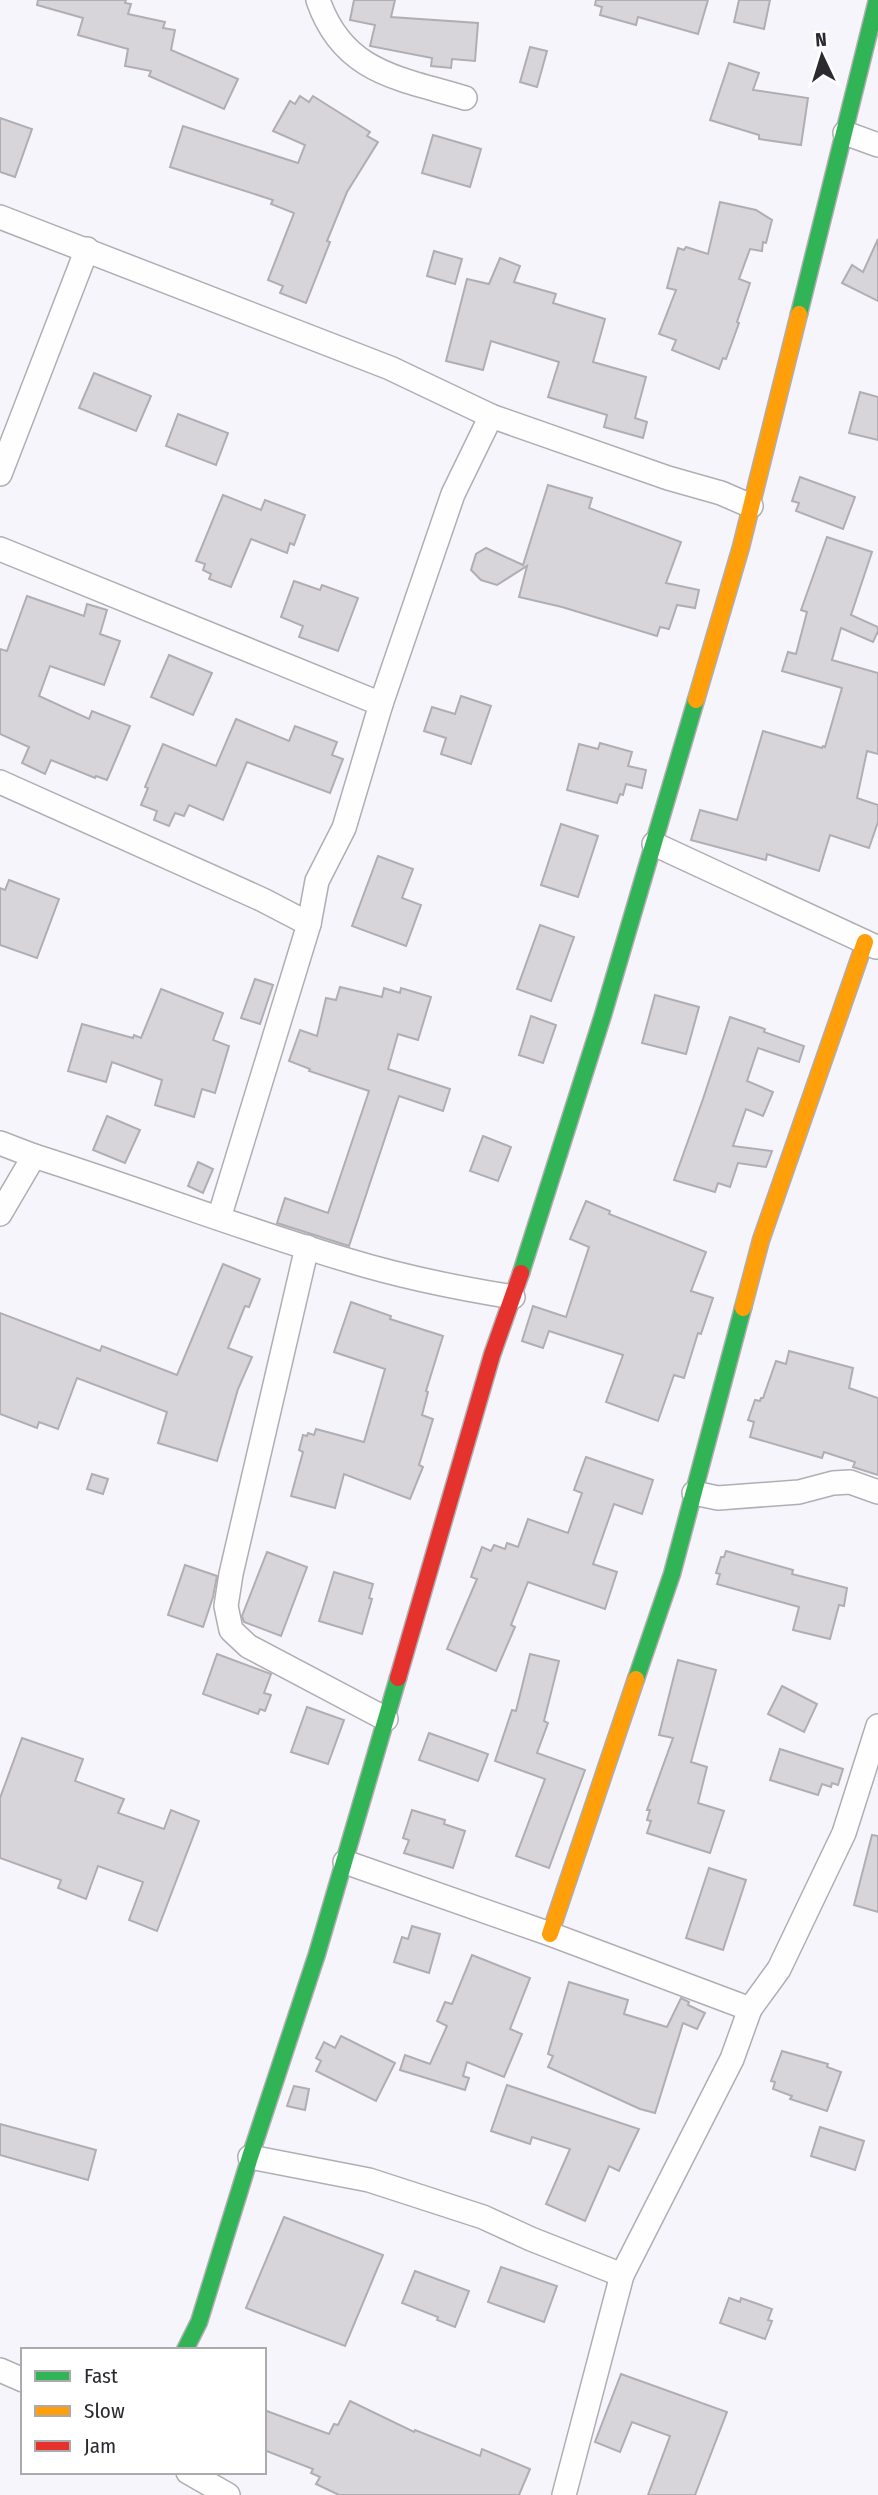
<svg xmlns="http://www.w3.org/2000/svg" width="878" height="2495" font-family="'Fira Sans Condensed',sans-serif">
	<rect width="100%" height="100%" fill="#f7f5fc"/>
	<!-- building -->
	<g fill="#d7d5da" stroke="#b0aeb3" stroke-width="2">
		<polygon points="38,0 126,0 125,3 131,4 128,14 165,22 163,28 175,30 171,50 238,79 224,109 149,76 151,71 125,66 128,49 78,35 83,18 37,5"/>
		<polygon points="354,0 395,0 391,17 478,23 475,61 452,59 451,68 431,66 432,58 370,46 375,25 350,20"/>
		<polygon points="596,0 708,0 698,34 638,17 636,25 600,15 602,7 595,5"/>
		<polygon points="739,0 770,0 764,29 734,22"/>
		<polygon points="530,47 547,51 537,87 520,82"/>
		<polygon points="729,63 759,73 753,90 808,98 801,145 759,139 759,135 710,120"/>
		<polygon points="300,96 309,102 313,96 370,132 367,136 378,142 347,192 327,241 330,242 306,303 280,293 283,286 268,280 294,213 271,204 273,200 170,167 183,126 298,163 305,145 273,131 290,101 295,104"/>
		<polygon points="0,118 32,129 15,177 0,172"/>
		<polygon points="433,135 481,149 470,187 422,173"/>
		<polygon points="720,202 756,210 772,220 766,243 763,242 762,251 750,249 739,279 750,283 737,322 739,323 726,359 723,358 719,369 672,350 676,340 659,334 676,290 667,288 678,248 684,250 686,247 708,254"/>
		<polygon points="878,239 878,301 842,283 852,265 863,272"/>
		<polygon points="434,251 462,259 455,284 427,276"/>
		<polygon points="500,258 520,266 514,282 556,294 553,303 605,319 593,362 646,377 635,418 647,422 643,438 604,427 607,415 548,397 559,362 491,341 483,370 446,361 467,279 489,284"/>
		<polygon points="94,373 151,396 136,431 79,408"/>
		<polygon points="860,392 878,397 878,440 849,433"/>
		<polygon points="178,414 228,433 216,465 166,446"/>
		<polygon points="800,477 855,497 843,529 796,511 799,503 792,501"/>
		<polygon points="548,485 592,498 589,508 681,542 666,583 699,590 695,608 677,605 669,629 660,627 657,636 562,607 519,597 527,566 497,585 481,580 471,570 476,554 486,548 523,565"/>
		<polygon points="223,495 261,510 265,500 305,515 294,545 290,543 287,553 251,539 231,587 209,579 211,574 203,570 205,564 196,561"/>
		<polygon points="827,537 872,552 851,615 878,627 878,631 873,642 841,628 832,660 878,673 878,754 867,751 857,798 878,805 878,822 869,848 830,835 819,871 767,854 766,860 691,840 700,810 737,820 763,731 822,748 823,746 825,747 842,688 782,671 788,652 796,654 807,612 801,610"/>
		<polygon points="294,581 320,590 322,585 358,598 338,651 299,637 303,626 281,617"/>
		<polygon points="27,596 84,616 87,604 107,610 100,634 120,641 104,685 50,666 39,696 89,719 92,711 130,726 107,780 96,776 95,778 51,760 45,774 22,763 29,747 0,734 0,649 7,651"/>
		<polygon points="169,655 212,673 193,715 151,697"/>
		<polygon points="461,696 491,706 471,764 441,754 446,738 424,731 432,707 455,714"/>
		<polygon points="236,719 289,741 295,726 337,742 332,755 343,759 330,793 247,762 223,820 189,805 184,816 175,813 169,826 154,820 157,811 141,805 148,788 145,787 163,744 216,766"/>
		<polygon points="600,743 632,752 628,766 646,770 642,788 626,784 623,795 620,794 617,803 567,790 579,744 598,749"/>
		<polygon points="561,824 598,836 578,897 541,885"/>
		<polygon points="378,856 413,869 402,898 421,905 406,946 352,926"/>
		<polygon points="9,880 59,899 37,958 0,945 0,888 5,890"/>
		<polygon points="540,925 574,937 551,1001 517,989"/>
		<polygon points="255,979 273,985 260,1024 241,1018"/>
		<polygon points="340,987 382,997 384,988 400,993 401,988 431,997 418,1040 398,1034 388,1069 450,1089 443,1111 399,1096 349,1246 277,1223 285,1198 328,1213 369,1091 309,1071 310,1069 289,1061 300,1030 317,1036 326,998 336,1000"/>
		<polygon points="161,989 223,1013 213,1040 229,1046 215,1093 202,1089 194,1117 155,1105 162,1080 112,1062 106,1082 68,1071 82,1024 133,1038 134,1035 141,1038"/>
		<polygon points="655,995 699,1007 686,1054 642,1043"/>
		<polygon points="531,1016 556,1025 543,1063 519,1055"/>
		<polygon points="730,1017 765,1029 764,1032 804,1046 799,1062 758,1048 747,1081 773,1092 763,1116 746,1109 733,1146 772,1151 766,1167 738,1163 730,1187 718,1183 715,1192 674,1180 703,1099"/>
		<polygon points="107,1116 140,1130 125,1163 93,1150"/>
		<polygon points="483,1136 511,1147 498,1181 470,1171"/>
		<polygon points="198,1162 213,1169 203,1193 188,1186"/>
		<polygon points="586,1201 610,1211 609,1214 706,1252 691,1291 713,1298 701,1334 698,1333 684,1378 674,1375 658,1421 606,1402 623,1355 549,1331 543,1348 522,1341 533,1306 566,1317 589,1247 570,1239"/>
		<polygon points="223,1264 260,1279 249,1307 245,1306 228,1348 252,1357 238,1389 217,1461 158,1443 167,1412 77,1378 58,1429 39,1422 37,1428 0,1414 0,1313 100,1351 102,1346 177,1375"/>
		<polygon points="351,1302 391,1316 390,1319 443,1336 426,1391 428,1392 422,1415 433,1419 419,1465 423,1467 410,1499 344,1474 335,1508 291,1496 303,1452 299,1450 303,1435 307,1436 308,1433 314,1435 316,1429 364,1442 385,1369 334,1352"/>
		<polygon points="789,1351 853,1368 849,1388 878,1398 878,1475 853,1467 855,1462 824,1452 822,1458 750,1437 754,1422 748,1420 755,1400 760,1401 761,1398 763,1398 776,1361 786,1364"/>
		<polygon points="586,1457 653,1480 642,1514 614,1504 593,1564 617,1572 605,1609 528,1582 511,1625 515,1627 496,1671 447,1649 477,1579 471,1577 482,1547 491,1551 494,1545 505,1549 507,1543 518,1547 528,1519 568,1533 582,1493 574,1490"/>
		<polygon points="92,1474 108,1479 103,1494 87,1489"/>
		<polygon points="726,1551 793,1570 792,1574 847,1588 844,1606 839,1605 830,1639 793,1630 799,1607 717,1584 720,1574 716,1573 721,1557 724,1557"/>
		<polygon points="267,1552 307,1567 281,1636 244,1622 242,1616"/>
		<polygon points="185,1565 217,1576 213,1597 203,1627 168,1615"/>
		<polygon points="334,1572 373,1584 369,1598 372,1599 362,1634 319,1621"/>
		<polygon points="217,1654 271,1674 264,1693 271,1695 265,1711 260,1709 258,1714 203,1694"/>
		<polygon points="530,1654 559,1661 544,1721 548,1723 537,1753 585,1770 549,1868 516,1856 545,1779 495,1761 512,1710 516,1711"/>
		<polygon points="678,1660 716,1670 691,1762 707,1767 698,1803 724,1811 710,1853 647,1833 651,1821 647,1820 650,1810 647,1810 673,1738 659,1735"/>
		<polygon points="782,1686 817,1704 804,1732 768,1714"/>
		<polygon points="307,1707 344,1720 328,1764 291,1752"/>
		<polygon points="429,1733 488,1754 478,1781 419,1760"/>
		<polygon points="22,1738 83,1759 75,1781 124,1799 118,1813 164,1829 171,1810 199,1821 157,1931 129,1920 143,1882 98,1866 86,1899 58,1888 61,1880 0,1858 0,1798"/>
		<polygon points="780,1749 843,1769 838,1785 832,1783 831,1787 822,1784 818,1795 770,1780"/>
		<polygon points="412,1810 445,1820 444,1824 465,1831 453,1868 404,1853 409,1840 403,1838"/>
		<polygon points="872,1835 878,1836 878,1912 854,1905"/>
		<polygon points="709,1868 746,1880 723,1950 686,1938"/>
		<polygon points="412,1926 440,1934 429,1973 394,1962 402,1937 408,1939"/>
		<polygon points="472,1955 530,1978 510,2029 522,2034 504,2077 467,2062 463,2076 469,2078 465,2090 400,2070 405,2055 430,2064 447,2026 437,2021 445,2002 452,2004"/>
		<polygon points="569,1982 628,2000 624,2014 667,2027 681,1998 689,2002 688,2005 705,2013 697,2029 683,2023 655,2113 640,2109 548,2067 553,2056 548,2054"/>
		<polygon points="341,2036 395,2063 376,2101 316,2071 321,2061 316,2058 324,2042 335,2048"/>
		<polygon points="782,2051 828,2064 827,2067 841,2072 827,2111 790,2099 792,2096 773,2089 775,2082 771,2081"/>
		<polygon points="507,2085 639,2129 619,2171 609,2166 585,2221 546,2204 570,2149 532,2137 530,2144 491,2131"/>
		<polygon points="294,2086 309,2089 305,2110 287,2106"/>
		<polygon points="0,2124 96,2150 88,2180 0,2155"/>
		<polygon points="820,2127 864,2141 855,2170 811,2156"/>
		<polygon points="284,2217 383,2255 345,2346 246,2308"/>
		<polygon points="501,2267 557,2286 544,2322 488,2302"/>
		<polygon points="415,2271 469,2291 455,2327 437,2320 438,2317 402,2303"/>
		<polygon points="729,2298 740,2302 741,2298 772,2309 768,2320 772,2321 765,2339 720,2323"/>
		<polygon points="621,2374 727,2412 695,2495 648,2495 670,2436 632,2422 620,2452 595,2442"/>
		<polygon points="350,2401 414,2432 415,2430 480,2456 482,2449 530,2469 519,2495 339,2495 316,2484 320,2477 311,2473 313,2469 264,2450 264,2410 329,2434 334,2424 338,2425"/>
	</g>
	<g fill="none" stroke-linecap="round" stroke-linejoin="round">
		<!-- street casing -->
		<g stroke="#b0aeb3" stroke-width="26">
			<g id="street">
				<path d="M 318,0 C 343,73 399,78 465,98"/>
				<polyline points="845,133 878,145"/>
				<polyline points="0,217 390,368 491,416 668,478 721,493 751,506"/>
				<polyline points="0,474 87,249"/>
				<polyline points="0,549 381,704"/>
				<polyline points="0,782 263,900 309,924"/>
				<polyline points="654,844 876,947"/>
				<polyline points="0,1143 34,1156"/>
				<path d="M 0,1214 L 34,1156 C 139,1189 242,1229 347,1260 C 402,1277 457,1288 513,1297"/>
				<polyline points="219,1218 309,924 317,881 344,828 381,704 453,494 491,416"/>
				<polyline points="307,1247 231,1574 226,1606 231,1630 248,1646 386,1719"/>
				<polyline points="694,1493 718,1498 799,1492 833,1483 850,1482 878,1492"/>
				<polyline points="345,1862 550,1934 750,2009"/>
				<polyline points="250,2157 369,2180 483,2217 531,2239 622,2275"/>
				<polyline points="0,2370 23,2380"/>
				<polyline points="188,2472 228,2495"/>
				<polyline points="564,2495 622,2275 732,2059 750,2009 779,1969 844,1833 878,1726"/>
			</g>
		</g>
		<!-- fast casing -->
		<g stroke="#b0aeb3" stroke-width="19">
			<g id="fast">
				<polyline points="799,314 877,0"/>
				<polyline points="521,1273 603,1015 696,700"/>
				<polyline points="636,1679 672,1574 743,1308"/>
				<polyline points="185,2350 199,2322 250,2157 317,1954 398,1678"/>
			</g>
		</g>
		<!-- slow casing -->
		<g stroke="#b0aeb3" stroke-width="19">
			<g id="slow">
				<polyline points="696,700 741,547 799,314"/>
				<polyline points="743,1308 761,1240 865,942"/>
				<polyline points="550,1934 636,1679"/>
			</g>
		</g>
		<!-- jam casing -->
		<g stroke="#b0aeb3" stroke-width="19">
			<polyline id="jam" points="398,1678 492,1355 521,1273"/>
		</g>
		<!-- street -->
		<use href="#street" stroke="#fefeff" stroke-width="23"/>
		<!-- fast -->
		<use href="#fast" stroke="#30b455" stroke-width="16"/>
		<!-- slow -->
		<use href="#slow" stroke="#ff9f0a" stroke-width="16"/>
		<!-- jam -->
		<use href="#jam" stroke="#e5322d" stroke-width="16"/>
	</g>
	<!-- legend -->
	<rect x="21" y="2348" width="245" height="126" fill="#ffffff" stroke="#abaaac" stroke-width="2"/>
	<rect x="35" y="2371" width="35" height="10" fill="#30b455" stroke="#abaaac" stroke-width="2"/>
	<text x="84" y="2383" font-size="21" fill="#2c2a30">Fast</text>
	<rect x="35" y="2406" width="35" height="10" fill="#ff9f0a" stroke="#abaaac" stroke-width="2"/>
	<text x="84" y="2418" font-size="21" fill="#2c2a30">Slow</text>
	<rect x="35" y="2441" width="35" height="10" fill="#e5322d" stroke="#abaaac" stroke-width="2"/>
	<text x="84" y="2453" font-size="21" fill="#2c2a30">Jam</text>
	<!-- north arrow -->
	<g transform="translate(822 56) rotate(356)" stroke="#ffffff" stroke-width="5" paint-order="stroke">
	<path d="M0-5L12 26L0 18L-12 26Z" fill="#2c2a30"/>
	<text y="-10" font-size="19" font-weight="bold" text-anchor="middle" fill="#2c2a30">N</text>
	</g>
</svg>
